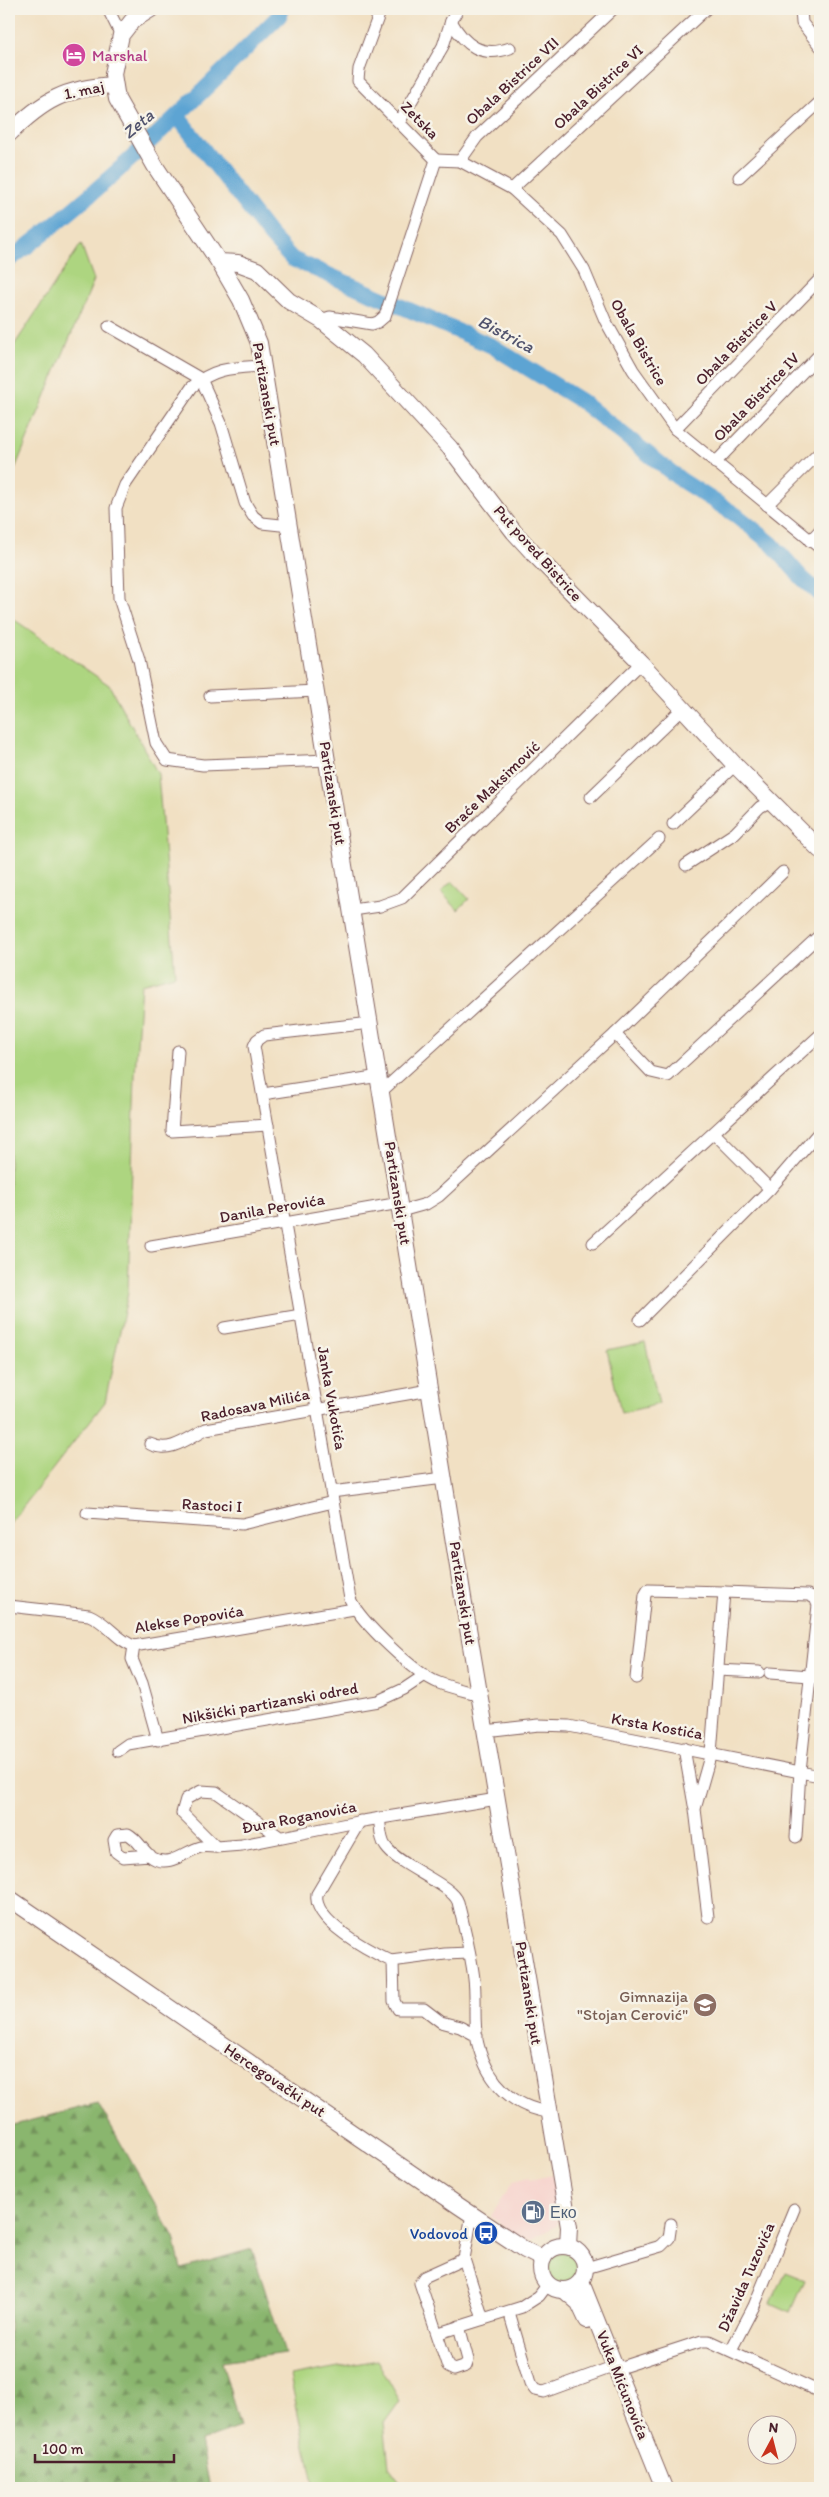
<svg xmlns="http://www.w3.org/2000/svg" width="829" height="2497" font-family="Itim,sans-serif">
	<defs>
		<pattern id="forest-firs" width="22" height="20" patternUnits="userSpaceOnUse" patternTransform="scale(1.25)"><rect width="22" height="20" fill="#8ab66e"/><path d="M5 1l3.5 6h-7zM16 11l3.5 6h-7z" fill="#73935b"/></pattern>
	</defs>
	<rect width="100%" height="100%" fill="#f7f3e8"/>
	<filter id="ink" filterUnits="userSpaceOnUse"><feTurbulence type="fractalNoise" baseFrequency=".02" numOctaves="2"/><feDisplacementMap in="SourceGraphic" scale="10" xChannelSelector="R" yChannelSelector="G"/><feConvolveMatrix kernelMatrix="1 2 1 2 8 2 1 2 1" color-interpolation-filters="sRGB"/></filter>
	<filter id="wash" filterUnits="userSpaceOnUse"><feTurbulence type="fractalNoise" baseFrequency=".0096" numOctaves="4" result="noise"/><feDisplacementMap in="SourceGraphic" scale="20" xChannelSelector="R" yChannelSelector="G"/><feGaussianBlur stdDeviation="1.12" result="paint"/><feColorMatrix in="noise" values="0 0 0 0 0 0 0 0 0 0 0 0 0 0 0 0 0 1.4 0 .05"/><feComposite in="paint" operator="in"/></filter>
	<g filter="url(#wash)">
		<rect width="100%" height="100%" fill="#f1e0c3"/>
		<!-- built -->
		<polygon fill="#f7d0ca" points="553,2175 559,2211 558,2224 532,2240 512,2233 491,2216 513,2182 529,2178 530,2180"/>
		<!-- green -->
		<g fill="#add580" stroke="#7c7a56">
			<polygon points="81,244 94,280 9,483 9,353"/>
			<polygon points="9,616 109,685 158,774 175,975 141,984 135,1075 128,1293 105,1402 9,1525"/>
			<polygon points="452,881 469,899 458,910 441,892"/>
			<polygon points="645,1342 659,1404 621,1413 607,1350"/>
			<circle cx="563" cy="2268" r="16"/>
			<polygon points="785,2272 805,2280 791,2312 771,2303"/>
			<polygon points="377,2360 400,2401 384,2423 389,2467 405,2488 314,2488 290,2376"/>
		</g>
		<!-- forest -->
		<polygon fill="url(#forest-firs)" stroke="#6a6a4c" points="98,2103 174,2237 181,2269 252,2249 285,2353 222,2362 240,2427 201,2441 210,2488 9,2488 9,2126"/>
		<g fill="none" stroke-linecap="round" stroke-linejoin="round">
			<!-- river -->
			<g stroke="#5da4d3" stroke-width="16">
				<polyline points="178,117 269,234 292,259 492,346 581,401 681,480 736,515 772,544 801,577 820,594"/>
				<path d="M 9,260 C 107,187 193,101 279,16 L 282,9"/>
			</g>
		</g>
	</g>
	<g filter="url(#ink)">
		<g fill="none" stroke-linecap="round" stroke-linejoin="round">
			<!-- street casing -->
			<g stroke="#846360" stroke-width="13">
				<g id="street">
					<polyline points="108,9 121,35"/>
					<polyline points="381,9 359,69 358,81 436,160"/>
					<polyline points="801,9 802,23 820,46"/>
					<path d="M 451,21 C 465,46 482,58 510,48"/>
					<polyline points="400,121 443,46 451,21 458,9"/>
					<polyline points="436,160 460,161 512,189 562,235 584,270 605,320 633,370 675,429 820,548"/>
					<polyline points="460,161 477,137 613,9"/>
					<polyline points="739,177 820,102"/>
					<polyline points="512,189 706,9"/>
					<polyline points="321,320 330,317 372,324 378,322 385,316 436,160"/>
					<polyline points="109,326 201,379 221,423 245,503 253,516 262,523 290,526"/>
					<path d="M 263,366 C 234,368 214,367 192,387 L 125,485 L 116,508 L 119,598 L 139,660 L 156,743 L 167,760 L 203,765 L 328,760"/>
					<polyline points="675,429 820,279"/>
					<polyline points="715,463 820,354"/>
					<polyline points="767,505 820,452"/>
					<polyline points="810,541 820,530"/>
					<polyline points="210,696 316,691"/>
					<polyline points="591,797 683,708"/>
					<polyline points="673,824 735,765"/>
					<polyline points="686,865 735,833 760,807 771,801"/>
					<polyline points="353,910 380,906 402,898 641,663"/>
					<path d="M 371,1023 L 264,1035 L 257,1040 L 254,1046 L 350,1599 C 360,1621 415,1674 439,1683 C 452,1688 466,1691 480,1695"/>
					<polyline points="615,1034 651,1072 668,1076 820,935"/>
					<polyline points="178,1051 172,1131 268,1125"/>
					<polyline points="382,1091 659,839"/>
					<polyline points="263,1094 380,1076"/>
					<polyline points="714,1133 770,1189"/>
					<polyline points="401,1211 426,1204 439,1196 615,1034 783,872"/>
					<polyline points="593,1243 820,1035"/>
					<polyline points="151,1246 400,1203"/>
					<polyline points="640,1320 770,1189 820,1131"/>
					<polyline points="224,1328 301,1315"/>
					<path d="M 150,1444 C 170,1454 188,1438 206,1429 L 430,1390"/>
					<polyline points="331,1492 444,1478"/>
					<polyline points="87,1513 242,1524 333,1502"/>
					<path d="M 9,1606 L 89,1615 C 107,1622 116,1640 134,1646 L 354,1609"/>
					<polyline points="134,1646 132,1659 142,1683 158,1740"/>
					<polyline points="717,1670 759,1672"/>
					<polyline points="770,1673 810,1676"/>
					<polyline points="636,1678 645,1595 648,1590 724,1592"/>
					<polyline points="485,1731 539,1725 569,1726 820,1776"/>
					<polyline points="684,1748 694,1805"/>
					<polyline points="118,1751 128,1744 378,1701 404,1689 425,1675"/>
					<path d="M 379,1818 C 381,1828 380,1840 386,1847 C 399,1866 453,1885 458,1902 C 464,1927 471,1953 474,1979 C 477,2001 472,2027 479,2048 C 489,2083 513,2107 549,2112"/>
					<path d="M 360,1821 L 317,1894 C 312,1921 370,1951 391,1961 L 445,1954 L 469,1953"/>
					<polyline points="280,1837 216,1792 201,1791 186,1799 182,1813 216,1847 242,1845 357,1822 497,1799"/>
					<path d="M 150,1855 L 123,1857 L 116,1852 L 114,1840 L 117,1835 L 128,1834 C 139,1840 143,1852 153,1858 C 170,1868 185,1851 201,1847 C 205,1846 211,1847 216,1847"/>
					<polyline points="708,1917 695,1809 711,1753 724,1592 808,1595 815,1598 818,1605 800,1771 796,1837"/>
					<polyline points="393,1961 394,2001 398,2009 424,2009 441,2022 460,2027 477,2036"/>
					<polyline points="472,2214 464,2259 483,2319"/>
					<polyline points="586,2268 661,2246 669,2238 671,2224"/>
					<polyline points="509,2312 530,2383 535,2390 544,2392 607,2369"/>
					<polyline points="459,2326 468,2360 466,2366 454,2370 448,2367 420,2283 424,2277 464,2259"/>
					<polyline points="439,2333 522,2307 539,2296 548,2284"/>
					<polyline points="731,2350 754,2306 794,2209"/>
					<polyline points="616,2369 702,2341 709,2341 820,2392"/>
				</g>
			</g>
			<!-- secondary casing -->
			<g stroke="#846360" stroke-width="18">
				<g id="secondary">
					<polyline points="151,9 132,21 121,35 113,74 117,99 155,166 219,262 241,300 259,343 466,1616 569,2227 568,2246"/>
					<path d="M 9,134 C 43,100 66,88 113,85"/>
					<polyline points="219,262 238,263 257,270 289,301 321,320 364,355 450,448 514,532 535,555 641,663 735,765 820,850"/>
					<polyline points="9,1898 459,2206 525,2250 543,2259"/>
					<circle cx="563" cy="2268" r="22"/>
					<polyline points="581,2282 664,2488"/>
					<polyline points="564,2290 579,2303 587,2320"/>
				</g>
			</g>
			<!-- street -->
			<use href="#street" stroke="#fff" stroke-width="11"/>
			<!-- secondary -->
			<use href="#secondary" stroke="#fff" stroke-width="16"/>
		</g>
	</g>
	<!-- icons -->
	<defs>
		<g id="hotel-disc" transform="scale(1.25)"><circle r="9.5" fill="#d1479c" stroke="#f7f3e8"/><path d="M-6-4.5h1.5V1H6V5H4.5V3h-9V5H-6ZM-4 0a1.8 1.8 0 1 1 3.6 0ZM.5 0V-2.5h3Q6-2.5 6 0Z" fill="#fff"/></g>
		<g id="school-disc" transform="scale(1.25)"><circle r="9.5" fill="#8d6e63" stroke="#f7f3e8"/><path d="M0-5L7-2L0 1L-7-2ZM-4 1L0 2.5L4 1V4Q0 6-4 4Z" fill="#fff"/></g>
		<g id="fuel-disc" transform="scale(1.25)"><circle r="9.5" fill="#5c6f8a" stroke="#f7f3e8"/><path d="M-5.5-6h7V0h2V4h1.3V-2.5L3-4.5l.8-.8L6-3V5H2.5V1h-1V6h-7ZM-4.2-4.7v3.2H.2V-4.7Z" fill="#fff"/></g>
		<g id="bus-disc" transform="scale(1.25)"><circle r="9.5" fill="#1a4fb4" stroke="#f7f3e8"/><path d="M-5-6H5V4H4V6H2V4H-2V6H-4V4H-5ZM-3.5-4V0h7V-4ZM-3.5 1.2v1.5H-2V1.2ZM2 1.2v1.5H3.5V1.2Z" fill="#fff"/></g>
	</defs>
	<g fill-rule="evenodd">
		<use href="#hotel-disc" x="74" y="55"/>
		<use href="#school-disc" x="705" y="2005"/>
		<use href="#fuel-disc" x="533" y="2212"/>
		<use href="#bus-disc" x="486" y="2233"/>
	</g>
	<g text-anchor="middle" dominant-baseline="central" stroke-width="5" stroke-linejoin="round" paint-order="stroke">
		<!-- hotel labels -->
		<g font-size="16" fill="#b23c85" stroke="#f7f3e8" text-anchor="start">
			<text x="92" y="55">Marshal</text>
		</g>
		<!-- street labels -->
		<g font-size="16" fill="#4a1f2b" stroke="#f7f3e8">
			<text transform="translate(512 81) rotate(-43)">Obala Bistrice VII</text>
			<text transform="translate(598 87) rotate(-43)">Obala Bistrice VI</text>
			<text transform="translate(84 90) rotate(-12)">1. maj</text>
			<text transform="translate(420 120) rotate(45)">Zetska</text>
			<text transform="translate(639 342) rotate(60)">Obala Bistrice</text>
			<text transform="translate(736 343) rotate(-46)">Obala Bistrice V</text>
			<text transform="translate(267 394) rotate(80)">Partizanski put</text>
			<text transform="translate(756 397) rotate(-46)">Obala Bistrice IV</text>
			<text transform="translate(538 553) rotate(48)">Put pored Bistrice</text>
			<text transform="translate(492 787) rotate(-44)">Braće Maksimović</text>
			<text transform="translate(333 793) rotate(81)">Partizanski put</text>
			<text transform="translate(398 1193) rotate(81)">Partizanski put</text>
			<text transform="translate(272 1208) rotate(-10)">Danila Perovića</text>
			<text transform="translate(332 1398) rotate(80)">Janka Vukotića</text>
			<text transform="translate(255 1405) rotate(-12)">Radosava Milića</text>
			<text transform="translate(212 1505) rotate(3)">Rastoci I</text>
			<text transform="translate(463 1593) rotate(81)">Partizanski put</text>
			<text transform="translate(189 1619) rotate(-9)">Alekse Popovića</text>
			<text transform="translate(270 1703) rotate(-10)">Nikšićki partizanski odred</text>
			<text transform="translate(657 1726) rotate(10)">Krsta Kostića</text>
			<text transform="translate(299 1817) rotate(-11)">Đura Roganovića</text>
			<text transform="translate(529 1993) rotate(81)">Partizanski put</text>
			<text transform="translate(275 2080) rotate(34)">Hercegovački put</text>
			<text transform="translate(746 2277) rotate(-66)">Džavida Tuzovića</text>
			<text transform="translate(623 2385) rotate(68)">Vuka Mićunovića</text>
		</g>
		<!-- education labels -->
		<g font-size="16" fill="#785e54" stroke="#f7f3e8" text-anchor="end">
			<text x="688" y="1996">Gimnazija<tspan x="688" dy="18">"Stojan Cerović"</tspan></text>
		</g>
		<!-- service labels -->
		<g font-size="16" fill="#4e5e75" stroke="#f7f3e8" text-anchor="start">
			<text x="550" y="2212">Еко</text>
		</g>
		<!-- transit labels -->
		<g font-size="16" fill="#164399" stroke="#f7f3e8" text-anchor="end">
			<text x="468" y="2233">Vodovod</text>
		</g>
		<!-- water labels -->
		<g font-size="18" font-style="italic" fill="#52546e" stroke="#f7f3e8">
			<text transform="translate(138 124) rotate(-40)">Zeta</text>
			<text transform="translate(506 334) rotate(28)">Bistrica</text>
		</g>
	</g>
	<!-- margin -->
	<rect width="829" height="2497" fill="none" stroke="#f7f3e8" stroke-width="30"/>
	<!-- north arrow -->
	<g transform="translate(772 2440) rotate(7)"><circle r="24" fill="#f7f3e8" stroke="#b29e9c"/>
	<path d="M0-4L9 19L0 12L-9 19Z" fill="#c8321e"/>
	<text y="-8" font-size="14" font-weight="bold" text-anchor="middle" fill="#4a1f2b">N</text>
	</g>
	<!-- scale -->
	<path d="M35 2454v8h139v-8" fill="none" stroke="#4a1f2b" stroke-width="2.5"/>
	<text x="42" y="2454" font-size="15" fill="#4a1f2b" stroke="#f7f3e8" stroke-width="4" paint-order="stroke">100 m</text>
</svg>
